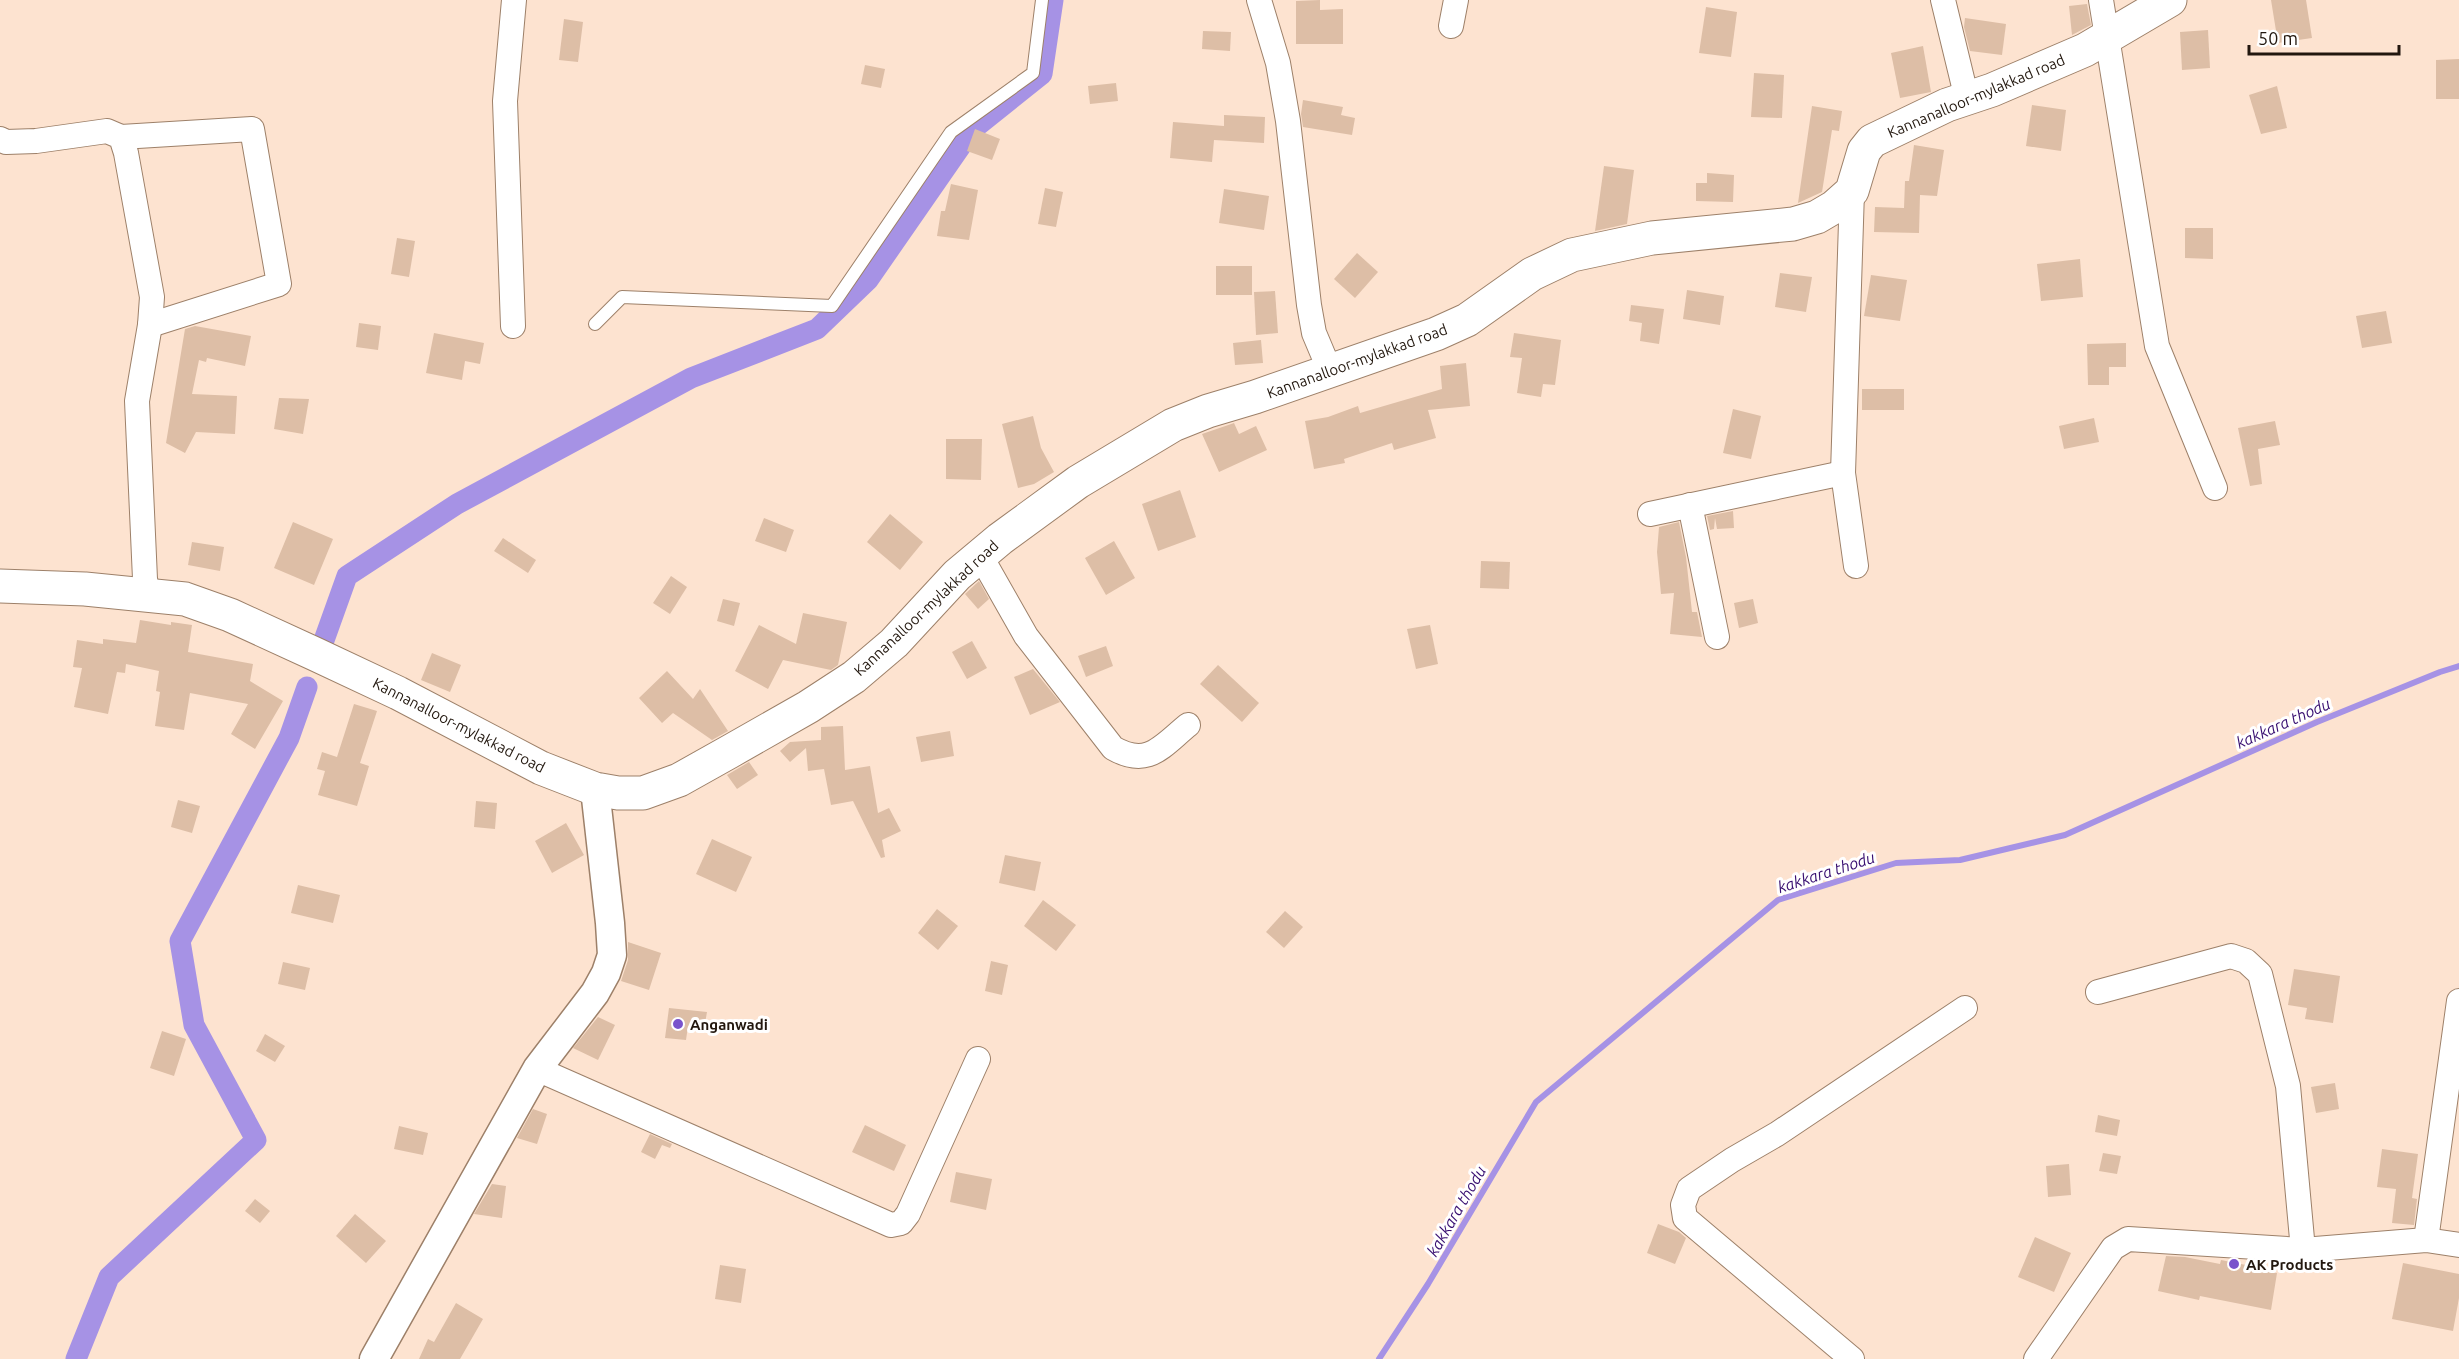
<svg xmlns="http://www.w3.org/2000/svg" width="2459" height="1359" font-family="Ubuntu,sans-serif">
	<rect width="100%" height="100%" fill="#fde3d0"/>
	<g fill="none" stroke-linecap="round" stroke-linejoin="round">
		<!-- stream -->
		<polyline stroke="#a692e5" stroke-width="6" points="1379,1359 1428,1284 1536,1102 1778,900 1896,863 1960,860 2065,835 2317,722 2440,672 2459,666"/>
		<!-- canal -->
		<g stroke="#a692e5" stroke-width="21">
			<polyline points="323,643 347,576 457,504 691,378 817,329 868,280 972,130 1042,74 1053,0"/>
			<polyline points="76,1359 109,1277 256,1140 194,1025 180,941 289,738 307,687"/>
		</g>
	</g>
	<!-- building -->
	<g fill="#ddbea6">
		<polygon points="1320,0 1320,10 1343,9 1343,44 1296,44 1296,1"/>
		<polygon points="2271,0 2306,0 2312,38 2278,43"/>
		<polygon points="2087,4 2091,25 2072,35 2069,6"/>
		<polygon points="1706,7 1737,12 1731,57 1699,53"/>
		<polygon points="1965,18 2006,24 2002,55 1970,51 1964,27"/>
		<polygon points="564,19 583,22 578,62 559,60"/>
		<polygon points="2208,30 2210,68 2182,70 2180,32"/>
		<polygon points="1203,31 1231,32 1230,51 1202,49"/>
		<polygon points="1923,46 1931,92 1900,98 1891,53"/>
		<polygon points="2459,59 2459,99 2436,99 2436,60"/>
		<polygon points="865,65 885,69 881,88 861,84"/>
		<polygon points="1754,73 1784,75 1782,118 1751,117"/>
		<polygon points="1116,83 1118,101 1090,104 1088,86"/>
		<polygon points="2277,86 2287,128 2261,134 2249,95"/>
		<polygon points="1303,100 1343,107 1341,115 1355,118 1352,135 1303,127 1301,114"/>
		<polygon points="2032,105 2066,110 2061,151 2026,146"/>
		<polygon points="1812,106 1842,111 1839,131 1832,130 1822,192 1798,203"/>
		<polygon points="1224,115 1265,117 1264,143 1214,140 1212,162 1170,158 1173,122 1224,126"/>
		<polygon points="975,129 1000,139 992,160 967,151"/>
		<polygon points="1914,145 1944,150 1937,196 1920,195 1919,233 1874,232 1875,207 1904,208 1905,181 1909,181"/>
		<polygon points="1604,166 1634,170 1627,224 1595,231"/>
		<polygon points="1707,173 1734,175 1733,202 1696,201 1696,183 1707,183"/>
		<polygon points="951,184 978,190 969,240 937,236 941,211 945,211"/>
		<polygon points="1045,188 1063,192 1056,227 1038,224"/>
		<polygon points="1224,189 1269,196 1264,230 1219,223"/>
		<polygon points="2185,228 2213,228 2213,259 2185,258"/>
		<polygon points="397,238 415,241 409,277 391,274"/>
		<polygon points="1357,253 1378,272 1355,298 1334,279"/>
		<polygon points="2080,259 2083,297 2041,301 2037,264"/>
		<rect x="1216" y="266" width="36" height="29"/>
		<polygon points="1780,273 1812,277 1806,312 1775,307"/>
		<polygon points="1871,275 1907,280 1900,321 1864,316"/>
		<polygon points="1687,290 1724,296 1720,325 1683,319"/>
		<polygon points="1275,291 1278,333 1256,335 1254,292"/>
		<polygon points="1631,305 1664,309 1659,344 1640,341 1642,323 1629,321"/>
		<polygon points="2386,311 2392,343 2362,348 2356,316"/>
		<polygon points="359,323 381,326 378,350 356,347"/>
		<polygon points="195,326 251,336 245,366 207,358 206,362 199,360 192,394 237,396 235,434 196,432 185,453 166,443 185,329"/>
		<polygon points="434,333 484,343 480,364 465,361 462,380 426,373"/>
		<polygon points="1514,333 1561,340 1555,385 1543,384 1541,397 1517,393 1522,358 1510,357"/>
		<polygon points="1261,340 1263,363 1235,365 1233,343"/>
		<polygon points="2126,343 2126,367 2109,367 2109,385 2088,385 2087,344"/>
		<polygon points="1466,363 1470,406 1428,410 1436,438 1394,450 1392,443 1344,459 1345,463 1314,469 1305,421 1328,417 1358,406 1360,413 1442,389 1440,366"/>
		<rect x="1862" y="389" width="42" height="21"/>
		<polygon points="279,398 309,399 303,434 274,429"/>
		<polygon points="1733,409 1761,416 1751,459 1723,453"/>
		<polygon points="1033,416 1041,448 1054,472 1034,484 1018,488 1002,424"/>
		<polygon points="2094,418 2099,442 2064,449 2059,426"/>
		<polygon points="2275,421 2280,445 2258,449 2262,484 2250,486 2238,428"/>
		<polygon points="1234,423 1239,434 1256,426 1267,450 1219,472 1202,434"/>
		<polygon points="946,439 982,439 981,480 946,479"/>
		<polygon points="1180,490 1196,537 1158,551 1142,504"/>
		<polygon points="1733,511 1734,528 1717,529 1715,518 1714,529 1710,530 1707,516"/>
		<polygon points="890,514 923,542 900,570 867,542"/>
		<polygon points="764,518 794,530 786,552 755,541"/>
		<polygon points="293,522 333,539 314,585 274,568"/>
		<polygon points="1679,522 1686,557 1692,612 1697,612 1702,637 1670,634 1674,593 1661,594 1657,552 1659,527"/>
		<polygon points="503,538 536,560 528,573 494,551"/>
		<polygon points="1114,541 1135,578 1106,595 1085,558"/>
		<polygon points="192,542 224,547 220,571 188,565"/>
		<polygon points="1481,561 1510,562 1509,589 1480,588"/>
		<polygon points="671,576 687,587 670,614 653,603"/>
		<polygon points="979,581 989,599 978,609 965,594"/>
		<polygon points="723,599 740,603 734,626 717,621"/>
		<polygon points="1753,599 1758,623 1739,628 1734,603"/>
		<polygon points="803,613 847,622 838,665 831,670 783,660 768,689 735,671 759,625 796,644"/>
		<polygon points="140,620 171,625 171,622 192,625 188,652 253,664 250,681 283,701 255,749 231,734 248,704 190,693 184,730 155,726 160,692 156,691 159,671 126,664 125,673 117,672 108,714 74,707 82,668 73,667 77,640 103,644 103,639 136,643"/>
		<polygon points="1430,625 1438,664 1416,669 1407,629"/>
		<polygon points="972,641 987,668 967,679 952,652"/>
		<polygon points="1106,646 1113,666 1086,677 1078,656"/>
		<polygon points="432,653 461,665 450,692 421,680"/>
		<polygon points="1218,665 1259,703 1242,722 1200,684"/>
		<polygon points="1033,669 1060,702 1030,715 1014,677"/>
		<polygon points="667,671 693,699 700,689 728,731 712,740 673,713 662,723 639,698"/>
		<polygon points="354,704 377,711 360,763 369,766 357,806 318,795 325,771 317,769 322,752 337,757"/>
		<polygon points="843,726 845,770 870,766 878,813 889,808 901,831 882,840 885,857 881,858 853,801 831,805 824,769 808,771 806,748 790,762 780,751 790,742 821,740 821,727"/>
		<polygon points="950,731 954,756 921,762 916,737"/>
		<polygon points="749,762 758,775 737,789 727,775"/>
		<polygon points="178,800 200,806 192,833 171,827"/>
		<polygon points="476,801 497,803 495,829 474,827"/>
		<polygon points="566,823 584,855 552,873 535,841"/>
		<polygon points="712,839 752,857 736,892 696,874"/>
		<polygon points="1005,855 1041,862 1035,891 999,883"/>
		<polygon points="298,885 340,895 333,923 291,913"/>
		<polygon points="1043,900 1076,925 1056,951 1024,926"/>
		<polygon points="937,909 958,926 938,950 918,933"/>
		<polygon points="1285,911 1303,927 1284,948 1266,932"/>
		<polygon points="628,942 661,953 649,990 621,981 628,960"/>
		<polygon points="991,961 1008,965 1002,995 985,991"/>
		<polygon points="283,962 310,968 305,990 278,984"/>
		<polygon points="2294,969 2340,976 2333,1023 2305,1019 2307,1008 2288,1005"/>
		<polygon points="669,1008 707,1012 704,1029 688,1026 686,1040 665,1038"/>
		<polygon points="598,1017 615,1025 598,1060 573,1048"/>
		<polygon points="162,1031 186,1039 174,1076 150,1068"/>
		<polygon points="265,1034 285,1046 275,1062 256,1051"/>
		<polygon points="2335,1083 2339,1109 2316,1113 2311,1087"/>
		<polygon points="533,1109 547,1114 537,1144 517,1138"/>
		<polygon points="2098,1115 2120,1120 2117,1136 2095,1132"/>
		<polygon points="865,1125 906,1145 894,1171 852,1152"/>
		<polygon points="399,1126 428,1133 423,1155 394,1149"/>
		<polygon points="650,1134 672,1144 670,1148 662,1145 655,1159 641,1152"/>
		<polygon points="2382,1149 2418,1154 2412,1198 2417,1199 2414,1225 2392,1223 2396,1189 2377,1187"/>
		<polygon points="2103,1153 2121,1156 2117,1174 2099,1171"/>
		<polygon points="2069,1164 2071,1195 2048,1197 2046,1166"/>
		<polygon points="956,1172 992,1179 986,1210 950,1202"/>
		<polygon points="492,1184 506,1186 502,1218 474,1214"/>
		<polygon points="255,1199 270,1211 260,1223 245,1211"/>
		<polygon points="355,1214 386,1241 366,1263 336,1236"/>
		<polygon points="1658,1224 1679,1232 1686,1238 1675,1264 1647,1253"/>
		<polygon points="2035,1237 2071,1253 2054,1292 2018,1277"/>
		<polygon points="2166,1256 2185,1257 2220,1264 2221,1260 2251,1266 2251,1269 2277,1273 2271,1310 2200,1296 2199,1300 2158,1291"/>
		<polygon points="2403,1263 2459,1274 2459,1298 2453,1331 2392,1319"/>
		<polygon points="720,1265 746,1269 741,1303 715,1299"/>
		<polygon points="456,1303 483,1319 460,1359 419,1359 428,1339 434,1342"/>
	</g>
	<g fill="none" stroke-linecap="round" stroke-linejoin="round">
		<!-- service casing -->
		<g stroke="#9d8069" stroke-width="14">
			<polyline id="service" points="595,324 622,297 832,306 951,132 1033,73 1042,0"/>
		</g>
		<!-- minor casing -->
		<g stroke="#9d8069" stroke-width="26">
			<g id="minor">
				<polyline points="1259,0 1278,63 1288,121 1309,305 1314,333 1330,371"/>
				<polyline points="1943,0 1967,99"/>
				<polyline points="2101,0 2157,346 2215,488"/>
				<polyline points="1451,26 1456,0"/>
				<polyline points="121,137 252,129 279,284 150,325"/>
				<polyline points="0,139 6,142 36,141 107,131 121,137 126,153 152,297 150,325 137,401 145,579 148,595"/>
				<polyline points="1852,191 1843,473 1856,566"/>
				<polyline points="513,326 505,101 514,0"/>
				<polyline points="1690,505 1717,637"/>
				<polyline points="1650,514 1843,473"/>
				<path d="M 980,555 L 1026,636 L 1113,748 C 1148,768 1161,747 1188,725"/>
				<polyline points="2098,992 2231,956 2246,961 2260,974 2288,1086 2303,1250"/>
				<polyline points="537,1069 891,1225 901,1223 908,1214 978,1059"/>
				<polyline points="2426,1240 2459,1001"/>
				<polyline points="1852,1359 1685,1218 1683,1205 1689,1189 1732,1160 1777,1134 1965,1008"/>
				<polyline points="2036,1359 2113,1248 2128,1239 2303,1250 2426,1240 2459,1245"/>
			</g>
		</g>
		<!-- tertiary casing -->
		<g stroke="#9d8069" stroke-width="31">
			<polyline id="tertiary" points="374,1359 537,1069 595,993 606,973 612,955 610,923 595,789"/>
		</g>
		<!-- secondary casing -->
		<g stroke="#9d8069" stroke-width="35">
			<polyline id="secondary" points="0,586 85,589 185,599 230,615 315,654 398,693 541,768 595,789 618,793 643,793 679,780 729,752 808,707 854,677 894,643 957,575 1000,539 1078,482 1173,425 1208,411 1255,397 1436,334 1467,320 1532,274 1572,255 1652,238 1793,224 1817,217 1834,207 1852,191 1864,151 1872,141 1947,105 1992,90 2085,50 2170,0"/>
		</g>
		<!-- service -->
		<use href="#service" stroke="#fff" stroke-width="12"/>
		<!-- minor -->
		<use href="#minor" stroke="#fff" stroke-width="24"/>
		<!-- tertiary -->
		<use href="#tertiary" stroke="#fff" stroke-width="28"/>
		<!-- secondary -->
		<use href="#secondary" stroke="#fff" stroke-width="33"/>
	</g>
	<!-- markers -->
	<g fill="#7953cc" stroke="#fff" stroke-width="2">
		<circle cx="678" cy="1024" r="6"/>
		<circle cx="2234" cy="1264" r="6"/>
	</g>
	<g text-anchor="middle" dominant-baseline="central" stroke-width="6" stroke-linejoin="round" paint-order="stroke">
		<!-- street labels -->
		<g font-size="15" fill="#22170e" stroke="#fff">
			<text transform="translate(1976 96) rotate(-23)">Kannanalloor-mylakkad road</text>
			<text transform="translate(1357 361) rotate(-20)">Kannanalloor-mylakkad road</text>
			<text transform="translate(926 608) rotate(-43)">Kannanalloor-mylakkad road</text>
			<text transform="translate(459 725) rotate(27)">Kannanalloor-mylakkad road</text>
		</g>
		<!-- poi labels -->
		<g font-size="15" font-weight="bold" fill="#22170e" stroke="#fff" text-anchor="start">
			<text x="690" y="1024">Anganwadi</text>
			<text x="2246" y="1264">AK Products</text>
		</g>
		<!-- water labels -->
		<g font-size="16" font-style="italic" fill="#370e70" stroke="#fff">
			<text transform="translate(2283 723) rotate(-24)">kakkara thodu</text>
			<text transform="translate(1826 872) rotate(-18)">kakkara thodu</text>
			<text transform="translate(1456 1211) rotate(-60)">kakkara thodu</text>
		</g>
	</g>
	<!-- scale -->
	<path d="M2249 45v9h150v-9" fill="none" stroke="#22170e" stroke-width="3"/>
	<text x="2258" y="45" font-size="18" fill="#22170e" stroke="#ffffff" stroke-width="4.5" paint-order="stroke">50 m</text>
</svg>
